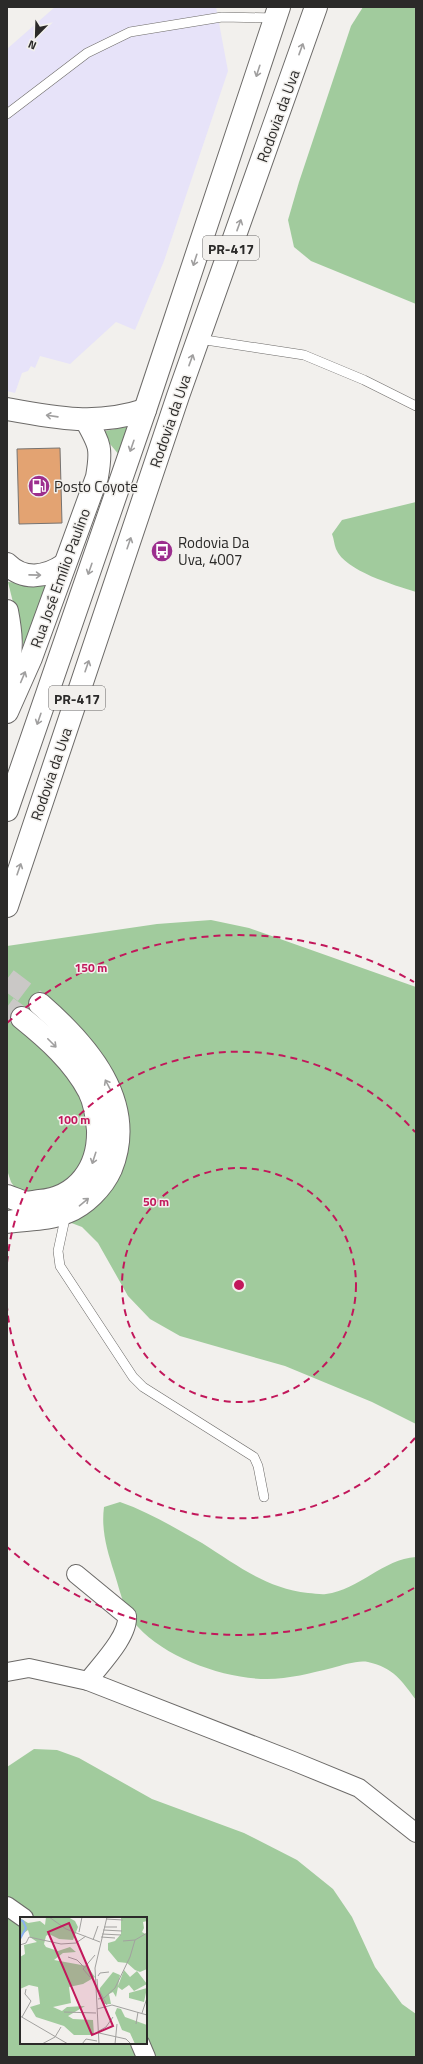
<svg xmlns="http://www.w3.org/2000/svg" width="423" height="2064" font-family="'Titillium Web',sans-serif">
	<rect width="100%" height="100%" fill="#f2f0ed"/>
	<!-- industrial -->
	<polygon fill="#e7e3f9" points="55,7 216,7 228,71 164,261 135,330 116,322 70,364 40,356 35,368 31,366 28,371 22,373 15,393 7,391 7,49"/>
	<!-- green -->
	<g fill="#a1cb9d" fill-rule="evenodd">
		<polygon points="363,7 416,7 416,304 311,261 294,247 288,220 299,182 351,26"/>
		<polygon points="131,426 120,456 100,432"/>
		<path d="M 416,502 L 416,592 C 394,585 345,571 336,549 C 334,544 334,539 332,534 L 342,520 Z"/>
		<polygon points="8,582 50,586 24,647"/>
		<polygon points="211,920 249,928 416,987 416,1424 372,1402 285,1366 180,1336 150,1319 128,1296 98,1243 82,1227 37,1210 21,1197 11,1182 7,1170 7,946 157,924"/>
		<path d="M 120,1502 C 149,1512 175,1528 202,1543 C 237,1565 265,1588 308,1593 C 314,1593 321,1595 326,1594 C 359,1590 383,1559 416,1557 L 416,1700 C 401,1680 394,1668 368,1662 C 358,1660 343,1665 332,1668 C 311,1673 289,1679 267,1679 C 225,1679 166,1658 138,1627 C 124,1613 120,1590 114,1572 C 107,1550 101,1530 104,1507 Z"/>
		<path d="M 34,1749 L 57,1750 L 79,1758 L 152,1799 L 244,1833 L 297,1860 L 333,1889 L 352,1917 L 375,1967 L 402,2004 L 416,2014 L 416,2057 L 7,2057 L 7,1767 ZM 21,1918 L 146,1918 L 146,2043 L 21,2043 Z"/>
	</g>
	<!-- building -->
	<polygon fill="#e3a372" stroke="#767371" points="60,448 62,523 19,524 17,449"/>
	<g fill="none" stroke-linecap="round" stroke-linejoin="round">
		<!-- primary-tunnel -->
		<g stroke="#cac8c6" stroke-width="22" stroke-dasharray="22 11" stroke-linecap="butt">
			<polyline points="7,979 40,1004"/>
			<polyline points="7,1007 22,1018"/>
		</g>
		<!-- lane casing -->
		<g stroke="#6c6a68" stroke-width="10">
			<g id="lane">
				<polyline points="7,114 87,53 130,32 222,17 276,18"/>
				<polyline points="199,339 304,355 364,380 416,406"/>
				<polyline points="66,1214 58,1251 60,1266 133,1377 143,1387 254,1457 258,1466 264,1497"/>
			</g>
		</g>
		<!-- street casing -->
		<g stroke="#6c6a68" stroke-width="20">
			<g id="street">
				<path d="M 76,1574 L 127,1616 C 129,1636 100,1665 88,1681"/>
				<polyline points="7,1672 29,1668 88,1681 293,1761 359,1788 416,1833"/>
				<polyline points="7,1906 24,1918"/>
				<polyline points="140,2043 146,2057"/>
			</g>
		</g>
		<!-- secondary casing -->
		<g stroke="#6c6a68" stroke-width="24">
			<g id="secondary">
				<path d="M 7,409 C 56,418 97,426 145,410"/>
				<path d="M 7,564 C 24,581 46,577 64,565"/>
				<path d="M 7,611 C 11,632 13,650 7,672"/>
				<path d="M 7,712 L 31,658 L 97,477 C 102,448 100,445 86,420"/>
			</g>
		</g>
		<!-- primary casing -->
		<g stroke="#6c6a68" stroke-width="24">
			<g id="primary">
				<polyline points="7,810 145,410 279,7"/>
				<polyline points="7,906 178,396 316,7"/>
				<path d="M 7,1196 C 13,1198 19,1201 24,1202 C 29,1203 35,1202 39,1201 C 78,1198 99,1167 98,1130 C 97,1118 95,1103 89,1091 C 73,1061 48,1039 22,1018"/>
				<path d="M 7,1222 C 26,1219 49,1220 67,1212 C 85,1205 103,1187 111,1169 C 138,1102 87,1045 40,1004"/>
			</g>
		</g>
		<!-- lane -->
		<use href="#lane" stroke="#fff" stroke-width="9"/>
		<!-- street -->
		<use href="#street" stroke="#fff" stroke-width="18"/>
		<!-- secondary -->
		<use href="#secondary" stroke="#fff" stroke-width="22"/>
		<!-- primary -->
		<use href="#primary" stroke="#fff" stroke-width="22"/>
	</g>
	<!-- one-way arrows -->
	<defs><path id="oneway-shaft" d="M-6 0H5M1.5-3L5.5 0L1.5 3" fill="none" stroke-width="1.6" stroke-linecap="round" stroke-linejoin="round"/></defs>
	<g stroke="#a09f9f">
		<use href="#oneway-shaft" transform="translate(301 49) rotate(-70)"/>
		<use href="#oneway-shaft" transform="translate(258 71) rotate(108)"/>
		<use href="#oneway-shaft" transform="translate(239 225) rotate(-70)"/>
		<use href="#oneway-shaft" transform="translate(195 260) rotate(108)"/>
		<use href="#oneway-shaft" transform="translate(191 360) rotate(-70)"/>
		<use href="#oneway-shaft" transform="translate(52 416) rotate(-172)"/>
		<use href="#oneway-shaft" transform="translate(132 446) rotate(109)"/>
		<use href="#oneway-shaft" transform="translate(129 543) rotate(-71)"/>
		<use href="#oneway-shaft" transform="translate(90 569) rotate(109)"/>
		<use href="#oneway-shaft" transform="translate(35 575) rotate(1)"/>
		<use href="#oneway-shaft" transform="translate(87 666) rotate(-71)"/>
		<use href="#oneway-shaft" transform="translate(23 677) rotate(-67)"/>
		<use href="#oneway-shaft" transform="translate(39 719) rotate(109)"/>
		<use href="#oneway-shaft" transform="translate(19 869) rotate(-71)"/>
		<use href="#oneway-shaft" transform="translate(52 1043) rotate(45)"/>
		<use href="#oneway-shaft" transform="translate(108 1085) rotate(-118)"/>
		<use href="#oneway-shaft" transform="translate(94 1158) rotate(108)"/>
		<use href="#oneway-shaft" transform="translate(84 1202) rotate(-40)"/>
	</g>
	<!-- distance rings -->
	<g fill="none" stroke="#c2185b" stroke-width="2" stroke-dasharray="7 5">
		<circle cx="239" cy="1285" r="117"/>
		<path d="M415 1438A233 233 0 0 1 7 1307M7 1263A233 233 0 0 1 415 1132"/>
		<path d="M414 1588A350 350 0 0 1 7 1547M7 1023A350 350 0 0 1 414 982"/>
	</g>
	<!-- icons -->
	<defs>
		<g id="fuel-disc" transform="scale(1.15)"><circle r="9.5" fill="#9c2e8e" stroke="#f2f0ed"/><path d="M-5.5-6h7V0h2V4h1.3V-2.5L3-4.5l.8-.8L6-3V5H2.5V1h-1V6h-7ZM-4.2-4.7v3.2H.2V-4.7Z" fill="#fff"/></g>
		<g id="bus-disc" transform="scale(1.15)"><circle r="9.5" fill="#9c2e8e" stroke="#f2f0ed"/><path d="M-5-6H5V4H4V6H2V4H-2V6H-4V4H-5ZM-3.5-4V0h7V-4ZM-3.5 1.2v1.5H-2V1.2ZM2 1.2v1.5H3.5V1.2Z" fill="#fff"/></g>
	</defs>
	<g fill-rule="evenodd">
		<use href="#fuel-disc" x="39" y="486"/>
		<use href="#bus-disc" x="162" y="551"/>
	</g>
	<g text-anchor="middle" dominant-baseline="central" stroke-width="3" stroke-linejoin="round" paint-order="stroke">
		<!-- shield labels -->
		<g fill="#f2f0ed" stroke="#676564" stroke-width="1">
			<rect x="203" y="236" width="56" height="24" rx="3"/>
			<rect x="49" y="686" width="56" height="24" rx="3"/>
		</g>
		<g font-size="14" font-weight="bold" fill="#2b2a29">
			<text x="231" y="248">PR-417</text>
			<text x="77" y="698">PR-417</text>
		</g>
		<!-- street labels -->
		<g font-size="15" fill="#2b2a29" stroke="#f2f0ed">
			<text transform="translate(278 116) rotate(-70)">Rodovia da Uva</text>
			<text transform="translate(170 421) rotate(-71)">Rodovia da Uva</text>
			<text transform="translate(60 578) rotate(-70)">Rua José Emílio Paulino</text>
			<text transform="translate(51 774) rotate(-71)">Rodovia da Uva</text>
		</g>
		<!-- poi labels -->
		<g font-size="15" fill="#2b2a29" stroke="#f2f0ed" text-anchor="start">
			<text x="54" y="486">Posto Coyote</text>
			<text x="178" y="542">Rodovia Da<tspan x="178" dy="17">Uva, 4007</tspan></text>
		</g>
	</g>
	<!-- overview -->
	<g transform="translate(20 1917)">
		<rect width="127" height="127" fill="#f2f0ed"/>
		<path d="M 26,0 L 48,0 L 55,4 L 58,10 L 53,23 L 39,22 L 29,17 L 26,19 L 24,27 L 26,30 L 38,34 L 50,30 L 56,35 L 43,36 L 34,43 L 67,49 L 75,60 L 63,67 L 49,70 L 51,86 L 33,90 L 42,94 L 47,90 L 65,89 L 48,99 L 53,102 L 73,103 L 74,118 L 54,118 L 44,109 L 16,100 L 10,90 L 20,87 L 18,70 L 9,68 L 0,72 L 0,40 L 5,37 L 4,28 L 17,25 L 10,20 L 8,13 L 0,19 L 0,1 L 8,6 L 20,4 L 25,8 ZM 98,0 L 127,0 L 127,4 L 123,5 L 124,11 L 122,15 L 127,18 L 127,52 L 120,55 L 115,53 L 107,46 L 98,45 L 88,33 L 88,26 L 95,24 L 101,17 L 101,1 ZM 104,53 L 110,60 L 117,54 L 127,67 L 114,74 L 109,68 L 102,73 L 98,70 L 96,80 L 93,75 L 89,77 L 91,87 L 84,87 L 79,78 L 80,71 L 93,55 L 100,58 L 98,69 ZM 127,71 L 124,85 L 109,81 L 109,76 ZM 97,91 L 101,92 L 105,100 L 127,108 L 127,127 L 115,127 L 110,116 L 102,113 L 95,96 Z" fill="#a1cb9d"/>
		<path fill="none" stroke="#8bb2f0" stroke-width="2" d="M 0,3 L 3,4 L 6,11 L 0,22"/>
		<path fill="none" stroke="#a2a19f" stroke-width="1" d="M 29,0 L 46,12 L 80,25M 86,2 L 103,3M 84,10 L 97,10M 83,13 L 102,14M 59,15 L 62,0M 82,17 L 101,18M 81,20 L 95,21M 73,23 L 78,9M 103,24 L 115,23M 0,28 L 6,26 L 9,20 L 41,27 L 56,26 L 66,19M 48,40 L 57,43 L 64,50M 78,59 L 80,56 L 89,55M 70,60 L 63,52 L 75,38M 77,62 L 78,74M 79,73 L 87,88M 78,82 L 84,81 L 95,71 L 110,40 L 115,23 L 127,16M 77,92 L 92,88 L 127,98M 44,95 L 76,96M 122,96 L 127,81M 0,99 L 48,127M 2,100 L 11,84 L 5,77 L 6,72M 116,107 L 118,95M 79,114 L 86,110 L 93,100M 79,116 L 106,122 L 111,127M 22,127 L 35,120 L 41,110M 62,127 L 66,122 L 77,124M 79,127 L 75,51 L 87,0M 95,127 L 97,107"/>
		<path fill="#c2185b" fill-opacity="0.15" stroke="#c2185b" stroke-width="2" d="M 49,6 L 93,109 L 72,118 L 28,15 Z"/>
		<rect width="127" height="127" fill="none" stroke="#2b2a29" stroke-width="2"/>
	</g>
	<circle cx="239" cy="1285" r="6" fill="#c2185b" stroke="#f2f0ed" stroke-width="2"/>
	<g font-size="12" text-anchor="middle" font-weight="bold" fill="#c2185b" stroke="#f2f0ed" stroke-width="3" stroke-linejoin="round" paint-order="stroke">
		<text x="91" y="972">150 m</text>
		<text x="74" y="1124">100 m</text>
		<text x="156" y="1206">50 m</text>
	</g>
	<!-- border -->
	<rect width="423" height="2064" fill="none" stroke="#2b2a29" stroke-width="16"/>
	<!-- north arrow -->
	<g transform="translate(36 36) rotate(203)" stroke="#f2f0ed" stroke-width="3" paint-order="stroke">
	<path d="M0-3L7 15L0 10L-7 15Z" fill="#2b2a29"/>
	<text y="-6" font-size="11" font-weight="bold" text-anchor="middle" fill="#2b2a29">N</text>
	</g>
</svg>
